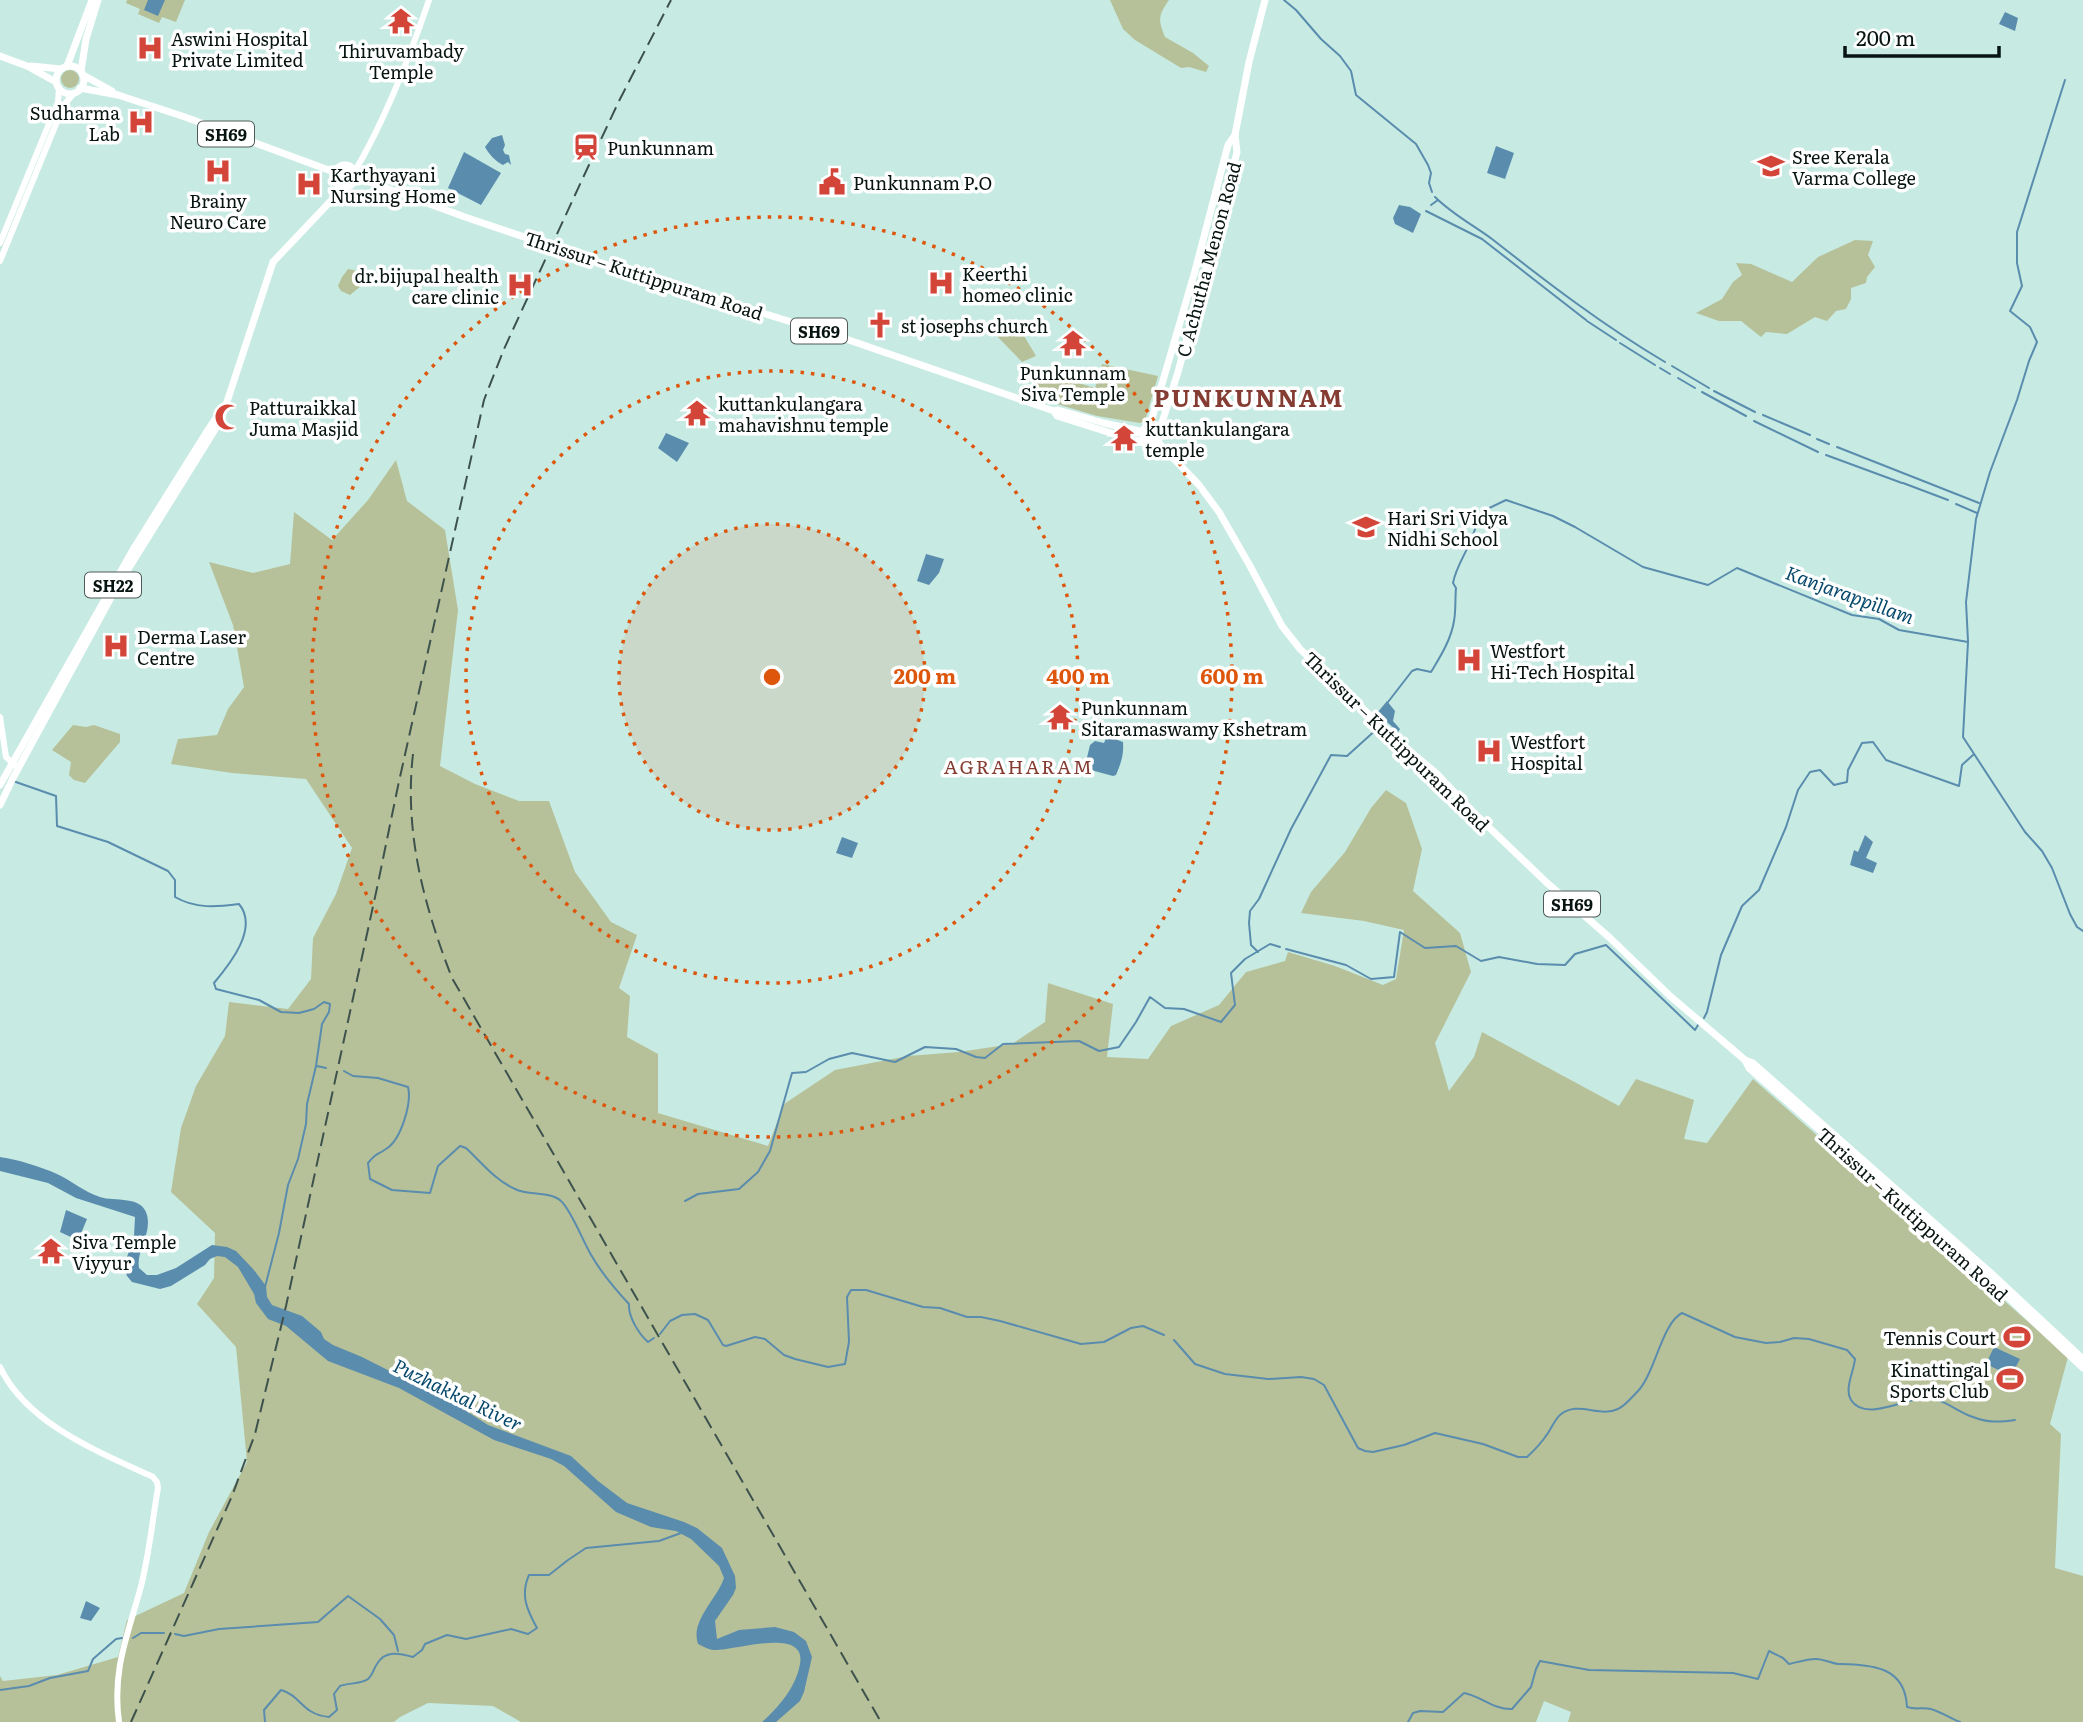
<svg xmlns="http://www.w3.org/2000/svg" width="2083" height="1722" font-family="Literata,serif">
	<rect width="100%" height="100%" fill="#c7ebe3"/>
	<!-- green -->
	<g fill="#b7c199">
		<polygon points="127,0 185,0 176,22 162,17 159,23 138,14 140,9 126,3"/>
		<path d="M 1110,0 L 1169,0 C 1158,16 1158,19 1165,37 L 1193,53 L 1209,66 L 1206,72 L 1189,67 L 1181,68 L 1135,40 L 1123,29 Z"/>
		<circle cx="70" cy="79" r="9"/>
		<polygon points="1855,240 1873,241 1868,255 1875,267 1867,277 1866,283 1851,288 1851,299 1846,309 1836,311 1827,321 1815,317 1787,334 1766,332 1761,337 1741,321 1719,321 1696,313 1722,299 1733,282 1742,275 1736,263 1751,264 1792,282 1818,257"/>
		<polygon points="348,269 359,271 365,278 361,286 350,295 341,291 338,286 342,277"/>
		<polygon points="1020,329 1036,356 1022,362 991,330"/>
		<polygon points="1102,364 1158,376 1145,421 1140,423 1097,416 1044,400 1033,381 1032,369 1095,388"/>
		<polygon points="396,460 407,501 445,530 458,610 440,766 475,784 519,801 549,801 575,872 611,922 637,935 619,988 630,996 627,1037 658,1054 658,1113 768,1146 784,1104 835,1070 908,1056 959,1052 1012,1044 1045,1022 1048,983 1113,1004 1107,1057 1148,1059 1171,1026 1219,1005 1246,972 1285,961 1288,952 1335,966 1383,985 1396,979 1404,930 1364,921 1301,913 1311,892 1345,852 1371,808 1386,790 1406,803 1422,849 1413,891 1460,933 1471,972 1435,1043 1449,1091 1474,1057 1482,1032 1619,1106 1636,1079 1694,1100 1684,1139 1707,1143 1753,1079 2068,1357 2050,1424 2061,1434 2055,1568 2083,1576 2083,1722 1568,1722 1571,1712 1544,1701 1536,1722 521,1722 493,1706 428,1703 400,1717 394,1722 0,1722 0,1676 3,1681 57,1675 118,1657 127,1620 184,1593 209,1532 247,1462 236,1347 197,1304 214,1278 215,1233 171,1192 181,1128 196,1086 225,1036 229,1002 288,1009 311,979 313,938 336,894 352,848 306,779 232,773 171,764 178,739 217,735 228,709 244,687 233,625 209,562 253,573 290,564 294,512 332,540 368,500"/>
		<polygon points="73,725 86,727 94,725 120,734 120,742 85,783 74,780 69,775 71,762 52,750"/>
	</g>
	<!-- water -->
	<g fill="#5a8cae">
		<polygon points="148,0 165,0 158,16 144,10"/>
		<polygon points="2005,12 2018,18 2015,31 1999,24"/>
		<path d="M 502,135 L 505,145 L 503,150 L 505,154 L 509,155 L 511,165 L 508,162 L 503,165 C 496,162 488,153 485,147 L 492,138 Z"/>
		<polygon points="1496,146 1514,153 1505,179 1487,173"/>
		<polygon points="464,152 501,173 481,205 448,188"/>
		<polygon points="1399,205 1410,207 1421,214 1413,233 1395,224 1393,218"/>
		<polygon points="666,433 689,443 677,462 658,448"/>
		<polygon points="926,554 944,559 939,573 929,585 917,581"/>
		<polygon points="1387,701 1395,711 1393,721 1400,729 1398,732 1377,713"/>
		<path d="M 1107,736 L 1123,742 C 1124,755 1121,763 1116,775 L 1113,776 L 1087,769 L 1085,766 L 1090,745 L 1095,741 L 1104,743 Z"/>
		<polygon points="1865,835 1873,842 1866,858 1877,863 1873,873 1850,865 1854,850 1858,852"/>
		<polygon points="842,837 858,843 852,858 836,853"/>
		<path d="M 0,1157 C 19,1160 39,1166 57,1174 C 72,1181 84,1192 100,1197 C 115,1202 142,1195 147,1215 C 152,1234 136,1250 139,1268 L 147,1275 L 157,1275 L 176,1268 L 212,1245 L 227,1247 L 236,1251 L 254,1270 L 266,1286 L 267,1297 L 272,1305 L 302,1316 L 321,1332 L 324,1339 L 333,1345 L 362,1357 L 457,1405 L 488,1425 L 571,1456 L 598,1481 L 627,1503 L 684,1522 L 697,1528 L 722,1548 L 735,1576 L 736,1588 L 733,1595 L 715,1621 L 717,1639 L 739,1630 L 775,1627 L 794,1632 L 806,1641 L 812,1657 L 804,1692 L 800,1701 L 776,1722 L 762,1722 C 779,1707 796,1687 800,1664 C 807,1625 732,1652 713,1650 C 707,1649 703,1646 698,1644 C 690,1621 717,1599 724,1578 L 719,1566 L 691,1539 L 676,1531 L 651,1527 L 616,1512 L 564,1466 L 551,1459 L 494,1440 L 399,1388 L 328,1361 L 286,1326 L 268,1319 L 256,1303 L 254,1294 L 238,1267 L 225,1257 L 217,1256 L 210,1259 L 205,1265 L 171,1286 L 160,1289 L 132,1282 L 127,1276 L 124,1266 L 134,1236 L 135,1217 L 76,1198 L 48,1183 L 0,1171 Z"/>
		<polygon points="66,1210 87,1219 80,1236 78,1236 77,1240 60,1232"/>
		<polygon points="1994,1347 2020,1359 2011,1376 1986,1364"/>
		<polygon points="86,1601 100,1608 91,1621 80,1618"/>
	</g>
	<g fill="none" stroke-linecap="round" stroke-linejoin="round">
		<!-- stream -->
		<g stroke="#5a8cae" stroke-width="2">
			<polyline points="1284,0 1296,10 1321,39 1340,56 1351,71 1356,95 1416,144 1428,165 1431,173 1429,183 1432,192"/>
			<path d="M 1435,197 C 1452,214 1473,225 1492,239 C 1548,283 1604,326 1665,362"/>
			<polyline points="1431,205 1438,200"/>
			<polyline points="1426,211 1482,239 1586,320"/>
			<polyline points="1587,321 1616,340"/>
			<polyline points="1620,343 1655,365"/>
			<polyline points="1672,366 1709,388"/>
			<polyline points="1660,368 1670,374"/>
			<polyline points="1678,378 1695,388"/>
			<polyline points="1714,391 1755,412"/>
			<polyline points="1702,392 1746,416"/>
			<polyline points="1763,415 1810,435"/>
			<polyline points="1754,421 1818,452"/>
			<polyline points="1817,439 1829,444"/>
			<polyline points="1837,447 1979,503"/>
			<polyline points="1826,455 1902,483"/>
			<polyline points="1903,483 1948,500"/>
			<polyline points="1956,504 1977,513"/>
			<polyline points="1968,641 1966,602 1976,519 1990,472 2017,400 2029,361 2037,342 2030,327 2010,311 2022,286 2017,263 2017,232 2065,80"/>
			<path d="M 1388,702 L 1412,671 L 1417,669 L 1431,672 C 1440,657 1451,640 1454,621 C 1456,610 1455,599 1456,588 L 1453,583 C 1456,567 1465,555 1471,540 C 1475,531 1477,521 1481,512 L 1506,500 L 1553,516 L 1575,527 L 1643,567 L 1708,585 L 1737,568 L 1852,615 L 1879,619 L 1899,630 L 1968,642 L 1963,737 L 2025,832 L 2042,851 L 2052,868 L 2070,914 L 2077,927 L 2083,931"/>
			<path d="M 13,781 L 56,796 L 57,826 L 108,842 L 168,871 L 175,880 L 175,897 C 196,909 216,907 239,904 C 259,928 230,964 214,983 L 216,989 L 259,1000 L 281,1012 L 299,1013 L 314,1009 L 324,1002 L 330,1004 L 329,1012 L 322,1024 L 316,1066 L 307,1104 L 306,1124 L 298,1159 L 288,1185 L 279,1233 L 265,1287"/>
			<polyline points="1286,949 1346,965 1371,979 1394,977 1400,932 1425,948 1456,946 1481,961 1499,957 1537,964 1565,965 1575,954 1606,945 1695,1030 1698,1025"/>
			<polyline points="1258,952 1251,945 1249,923 1250,911 1259,899 1291,829 1331,755 1347,756 1378,728"/>
			<polyline points="1704,1018 1707,1012 1721,955 1742,906 1759,890 1786,827 1798,790 1810,772 1820,770 1834,785 1847,782 1848,770 1862,743 1873,742 1886,760 1959,786 1962,765 1973,755"/>
			<polyline points="317,1066 326,1068"/>
			<path d="M 344,1071 L 353,1076 L 378,1078 L 408,1087 C 412,1103 401,1140 386,1149 C 376,1156 377,1152 368,1163 L 370,1179 L 392,1190 L 430,1193 L 438,1166 L 460,1146 L 466,1148 C 482,1163 495,1180 515,1189 C 529,1196 550,1191 561,1201 C 571,1210 582,1239 590,1253 C 600,1271 614,1288 629,1304 C 628,1317 639,1334 648,1342 L 654,1338"/>
			<polyline points="685,1201 698,1194 739,1189 758,1172 770,1151 792,1073 806,1072 829,1059 852,1053 895,1062 925,1047 956,1049 976,1057 985,1058 1003,1044 1079,1041 1099,1051 1119,1047 1136,1022 1150,997 1165,1008 1184,1009 1221,1022 1235,1005 1231,973 1245,959 1270,944 1280,947"/>
			<polyline points="660,1334 670,1321 682,1315 695,1314 708,1320 723,1345 726,1346 755,1337 765,1339 784,1355 795,1359 828,1367 845,1364 849,1342 847,1297 851,1290 866,1290 923,1307 940,1308 967,1317 981,1317 1000,1321 1081,1344 1104,1342 1131,1328 1143,1326 1164,1335"/>
			<path d="M 1174,1340 L 1195,1364 L 1225,1374 L 1268,1379 L 1301,1377 L 1314,1379 L 1324,1385 L 1358,1448 L 1365,1451 L 1373,1452 L 1404,1445 L 1435,1433 L 1483,1444 L 1518,1457 L 1527,1457 C 1536,1449 1542,1442 1548,1433 C 1552,1427 1556,1418 1560,1415 C 1578,1400 1599,1418 1618,1409 C 1625,1406 1632,1397 1638,1391 C 1655,1373 1662,1323 1682,1313 L 1735,1337 L 1766,1343 L 1780,1342 L 1794,1338 L 1809,1339 L 1847,1350 L 1855,1359 C 1854,1371 1844,1389 1851,1400 C 1865,1422 1904,1399 1923,1398 C 1943,1397 1955,1411 1973,1417 C 1987,1423 2001,1422 2015,1420"/>
			<polyline points="175,1634 184,1636 219,1629 318,1622 348,1596 380,1619 394,1635 398,1651"/>
			<polyline points="133,1638 141,1633 164,1633"/>
			<polyline points="0,1690 29,1686 50,1678 88,1671 93,1659 116,1639 122,1638"/>
			<path d="M 265,1722 L 264,1710 L 281,1690 C 302,1696 301,1714 329,1717 L 337,1710 L 334,1694 L 340,1686 C 347,1683 362,1684 368,1679 C 372,1676 374,1668 377,1664 C 385,1650 399,1653 413,1657 L 422,1650 L 425,1644 L 447,1635 L 466,1639 L 511,1629 L 528,1634 L 537,1628 C 527,1610 520,1595 529,1575 L 549,1575 L 568,1560 L 586,1548 L 659,1541 L 681,1533"/>
			<path d="M 1408,1722 L 1413,1713 L 1420,1711 L 1443,1712 L 1464,1693 C 1481,1696 1494,1710 1512,1709 L 1531,1687 L 1536,1669 L 1540,1661 L 1589,1670 L 1733,1673 L 1758,1679 L 1769,1651 L 1783,1658 L 1789,1664 C 1798,1662 1807,1659 1816,1659 C 1824,1659 1830,1663 1838,1664 C 1870,1665 1905,1665 1907,1707 C 1916,1710 1922,1707 1931,1709 C 1941,1712 1950,1718 1960,1722"/>
		</g>
		<!-- secondary -->
		<g stroke="#fff" stroke-width="6">
			<path d="M 355,171 C 385,120 410,56 429,0"/>
			<polyline points="0,243 58,102 59,88"/>
			<polyline points="0,261 56,124 64,105 74,93"/>
			<polyline points="0,717 6,757 16,766"/>
			<path d="M 0,1367 C 27,1424 99,1452 153,1477 L 157,1482 L 158,1488 C 152,1522 149,1557 140,1590 C 127,1637 112,1671 119,1722"/>
		</g>
		<!-- primary -->
		<g stroke="#fff" stroke-width="7">
			<polyline points="0,56 27,66 56,82"/>
			<polyline points="31,66 61,69"/>
			<polyline points="67,66 92,0"/>
			<circle cx="70" cy="80" r="14"/>
			<polyline points="81,71 86,39 98,0"/>
			<polyline points="83,75 112,91"/>
			<polyline points="80,88 118,95 185,117 334,172"/>
			<circle cx="345" cy="176" r="11"/>
			<polyline points="356,177 465,217 592,260 843,338 1054,411 1058,410 1104,423 1144,432"/>
			<polyline points="1054,411 1057,416 1133,440 1142,441 1145,439"/>
			<circle cx="1152" cy="433" r="9"/>
			<polyline points="1150,425 1195,271 1228,145 1235,135"/>
			<polyline points="1160,429 1178,372 1237,152 1235,135 1249,62 1265,0"/>
			<polyline points="1157,441 1199,485 1219,512 1250,566 1282,626 1300,649 1393,737 1436,773 1472,811 1546,882 1610,938 1670,996 1745,1060 1753,1063 1991,1273 2083,1359"/>
			<polyline points="0,785 134,548 206,433 218,415 222,412"/>
			<polyline points="0,805 13,778 114,592 221,420 273,262 344,187"/>
			<polyline points="1745,1060 1749,1068 1984,1275 2083,1368"/>
		</g>
		<!-- rail -->
		<g stroke="#3e524d" stroke-width="2" stroke-dasharray="14 7" stroke-linecap="butt">
			<path d="M 413,754 C 404,832 424,906 452,978 L 881,1722"/>
			<polyline points="131,1722 232,1496 255,1434 286,1306 377,888 398,786 484,400 504,349 581,182 619,101 671,0"/>
		</g>
	</g>
	<!-- distance rings -->
	<circle cx="772" cy="677" r="153" fill="#dd560c" fill-opacity=".12"/>
	<g fill="none" stroke="#dd560c" stroke-width="3.5" stroke-dasharray="3.5 7">
		<circle cx="772" cy="677" r="153"/>
		<circle cx="772" cy="677" r="306"/>
		<circle cx="772" cy="677" r="460"/>
	</g>
	<!-- icons -->
	<defs>
		<g id="temple-bare" transform="scale(2.1)"><path d="M0-6L5-2H3V0L6.5 2.5H4V6H1.5V3h-3V6H-4V2.5H-6.5L-3 0V-2H-5Z" fill="#d34538" stroke="#fff" stroke-width="2.5" paint-order="stroke"/></g>
		<g id="hospital-bare" transform="scale(2.1)"><path d="M-5-5h3v3.5h4V-5h3V5h-3V1.5h-4V5h-3Z" fill="#d34538" stroke="#fff" stroke-width="2.5" paint-order="stroke"/></g>
		<g id="station-bare" transform="scale(2.1)"><path d="M-3-6H3Q5-6 5-4V2Q5 4 3 4L4.5 6H3L1.5 4h-3L-3 6H-4.5L-3 4Q-5 4-5 2V-4Q-5-6-3-6ZM-3.5-4v3h7v-3ZM-3.5 1v1.5H-2V1ZM2 1v1.5H3.5V1Z" fill="#d34538" stroke="#fff" stroke-width="2.5" paint-order="stroke"/></g>
		<g id="university-bare" transform="scale(2.1)"><path d="M0-5L7-2L0 1L-7-2ZM-4 1L0 2.5L4 1V4Q0 6-4 4Z" fill="#d34538" stroke="#fff" stroke-width="2.5" paint-order="stroke"/></g>
		<g id="civic-bare" transform="scale(2.1)"><path d="M-.6-6.5H3V-4.5H.6V-3L4-1V1h2V6H-6V1h2V-1L-.6-3ZM-1.2 2.5V6h2.4V2.5Z" fill="#d34538" stroke="#fff" stroke-width="2.5" paint-order="stroke"/></g>
		<g id="church-bare" transform="scale(2.1)"><path d="M-1.2-6h2.4v3.5h3.3v2.4h-3.3V6h-2.4V-.1h-3.3v-2.4h3.3Z" fill="#d34538" stroke="#fff" stroke-width="2.5" paint-order="stroke"/></g>
		<g id="mosque-bare" transform="scale(2.1)"><path d="M3.5-4.9A6 6 0 1 0 3.5 4.9A5 5 0 1 1 3.5-4.9Z" fill="#d34538" stroke="#fff" stroke-width="2.5" paint-order="stroke"/></g>
		<g id="school-bare" transform="scale(2.1)"><path d="M0-5L7-2L0 1L-7-2ZM-4 1L0 2.5L4 1V4Q0 6-4 4Z" fill="#d34538" stroke="#fff" stroke-width="2.5" paint-order="stroke"/></g>
		<g id="stadium-bare" transform="scale(2.1)"><path d="M0-5a6.5 5 0 1 0 0 10a6.5 5 0 1 0 0-10ZM-3.5-1.8h7v3.6h-7Z" fill="#d34538" stroke="#fff" stroke-width="2.5" paint-order="stroke"/></g>
	</defs>
	<g fill-rule="evenodd">
		<use href="#temple-bare" x="401" y="21"/>
		<use href="#hospital-bare" x="150" y="48"/>
		<use href="#hospital-bare" x="141" y="122"/>
		<use href="#station-bare" x="586" y="147"/>
		<use href="#university-bare" x="1771" y="166"/>
		<use href="#hospital-bare" x="218" y="171"/>
		<use href="#civic-bare" x="832" y="182"/>
		<use href="#hospital-bare" x="309" y="184"/>
		<use href="#hospital-bare" x="941" y="283"/>
		<use href="#hospital-bare" x="520" y="285"/>
		<use href="#church-bare" x="880" y="325"/>
		<use href="#temple-bare" x="1073" y="343"/>
		<use href="#temple-bare" x="697" y="413"/>
		<use href="#mosque-bare" x="228" y="417"/>
		<use href="#temple-bare" x="1124" y="438"/>
		<use href="#school-bare" x="1366" y="527"/>
		<use href="#hospital-bare" x="116" y="646"/>
		<use href="#hospital-bare" x="1469" y="660"/>
		<use href="#temple-bare" x="1060" y="717"/>
		<use href="#hospital-bare" x="1489" y="751"/>
		<use href="#temple-bare" x="51" y="1251"/>
		<use href="#stadium-bare" x="2017" y="1337"/>
		<use href="#stadium-bare" x="2010" y="1379"/>
	</g>
	<g text-anchor="middle" dominant-baseline="central" stroke-width="7" stroke-linejoin="round" paint-order="stroke">
		<!-- shield labels -->
		<g fill="#fff" stroke="#515a58" stroke-width="2">
			<rect x="198" y="121.5" width="56" height="25" rx="5"/>
			<rect x="791" y="318.5" width="56" height="25" rx="5"/>
			<rect x="85" y="572.5" width="56" height="25" rx="5"/>
			<rect x="1544" y="891.5" width="56" height="25" rx="5"/>
		</g>
		<g font-size="16" font-weight="bold" fill="#071411">
			<text x="226" y="134">SH69</text>
			<text x="819" y="331">SH69</text>
			<text x="113" y="585">SH22</text>
			<text x="1572" y="904">SH69</text>
		</g>
		<!-- poi labels -->
		<g font-size="18" fill="#071411" stroke="#fff" text-anchor="start">
			<text x="171" y="38">Aswini Hospital<tspan x="171" dy="21">Private Limited</tspan></text>
			<text x="401" y="50" text-anchor="middle">Thiruvambady<tspan x="401" dy="21">Temple</tspan></text>
			<text x="120" y="112" text-anchor="end">Sudharma<tspan x="120" dy="21">Lab</tspan></text>
			<text x="607" y="147">Punkunnam</text>
			<text x="1792" y="156">Sree Kerala<tspan x="1792" dy="21">Varma College</tspan></text>
			<text x="330" y="174">Karthyayani<tspan x="330" dy="21">Nursing Home</tspan></text>
			<text x="853" y="182">Punkunnam P.O</text>
			<text x="218" y="200" text-anchor="middle">Brainy<tspan x="218" dy="21">Neuro Care</tspan></text>
			<text x="962" y="273">Keerthi<tspan x="962" dy="21">homeo clinic</tspan></text>
			<text x="499" y="275" text-anchor="end">dr.bijupal health<tspan x="499" dy="21">care clinic</tspan></text>
			<text x="901" y="325">st josephs church</text>
			<text x="1073" y="372" text-anchor="middle">Punkunnam<tspan x="1073" dy="21">Siva Temple</tspan></text>
			<text x="718" y="403">kuttankulangara<tspan x="718" dy="21">mahavishnu temple</tspan></text>
			<text x="249" y="407">Patturaikkal<tspan x="249" dy="21">Juma Masjid</tspan></text>
			<text x="1145" y="428">kuttankulangara<tspan x="1145" dy="21">temple</tspan></text>
			<text x="1387" y="517">Hari Sri Vidya<tspan x="1387" dy="21">Nidhi School</tspan></text>
			<text x="137" y="636">Derma Laser<tspan x="137" dy="21">Centre</tspan></text>
			<text x="1490" y="650">Westfort<tspan x="1490" dy="21">Hi-Tech Hospital</tspan></text>
			<text x="1081" y="707">Punkunnam<tspan x="1081" dy="21">Sitaramaswamy Kshetram</tspan></text>
			<text x="1510" y="741">Westfort<tspan x="1510" dy="21">Hospital</tspan></text>
			<text x="72" y="1241">Siva Temple<tspan x="72" dy="21">Viyyur</tspan></text>
			<text x="1996" y="1337" text-anchor="end">Tennis Court</text>
			<text x="1989" y="1369" text-anchor="end">Kinattingal<tspan x="1989" dy="21">Sports Club</tspan></text>
		</g>
		<!-- street labels -->
		<g font-size="18" fill="#071411" stroke="#fff">
			<text transform="translate(1208 259) rotate(-75)">C Achutha Menon Road</text>
			<text transform="translate(644 275) rotate(18)">Thrissur – Kuttippuram Road</text>
			<text transform="translate(1397 741) rotate(44)">Thrissur – Kuttippuram Road</text>
			<text transform="translate(1913 1214) rotate(42)">Thrissur – Kuttippuram Road</text>
		</g>
		<!-- water labels -->
		<g font-size="19" font-style="italic" fill="#06486b" stroke="#fff">
			<text transform="translate(1850 594) rotate(20)">Kanjarappillam</text>
			<text transform="translate(458 1394) rotate(26)">Puzhakkal River</text>
		</g>
		<!-- neighbourhood labels -->
		<g font-size="19" letter-spacing="2" fill="#843c33" stroke="#fff">
			<text x="1019" y="766">AGRAHARAM</text>
		</g>
		<!-- district labels -->
		<g font-size="24" font-weight="bold" letter-spacing="2" fill="#843c33" stroke="#fff">
			<text x="1249" y="396">PUNKUNNAM</text>
		</g>
	</g>
	<circle cx="772" cy="677" r="10" fill="#dd560c" stroke="#fff" stroke-width="3.5"/>
	<g font-size="21" text-anchor="middle" font-weight="bold" fill="#dd560c" stroke="#fff" stroke-width="7" stroke-linejoin="round" paint-order="stroke">
		<text x="925" y="684">200 m</text>
		<text x="1078" y="684">400 m</text>
		<text x="1232" y="684">600 m</text>
	</g>
	<!-- scale -->
	<path d="M1845 46v10h154v-10" fill="none" stroke="#071411" stroke-width="3.5"/>
	<text x="1856" y="46" font-size="21" fill="#071411" stroke="#ffffff" stroke-width="5" paint-order="stroke">200 m</text>
</svg>
